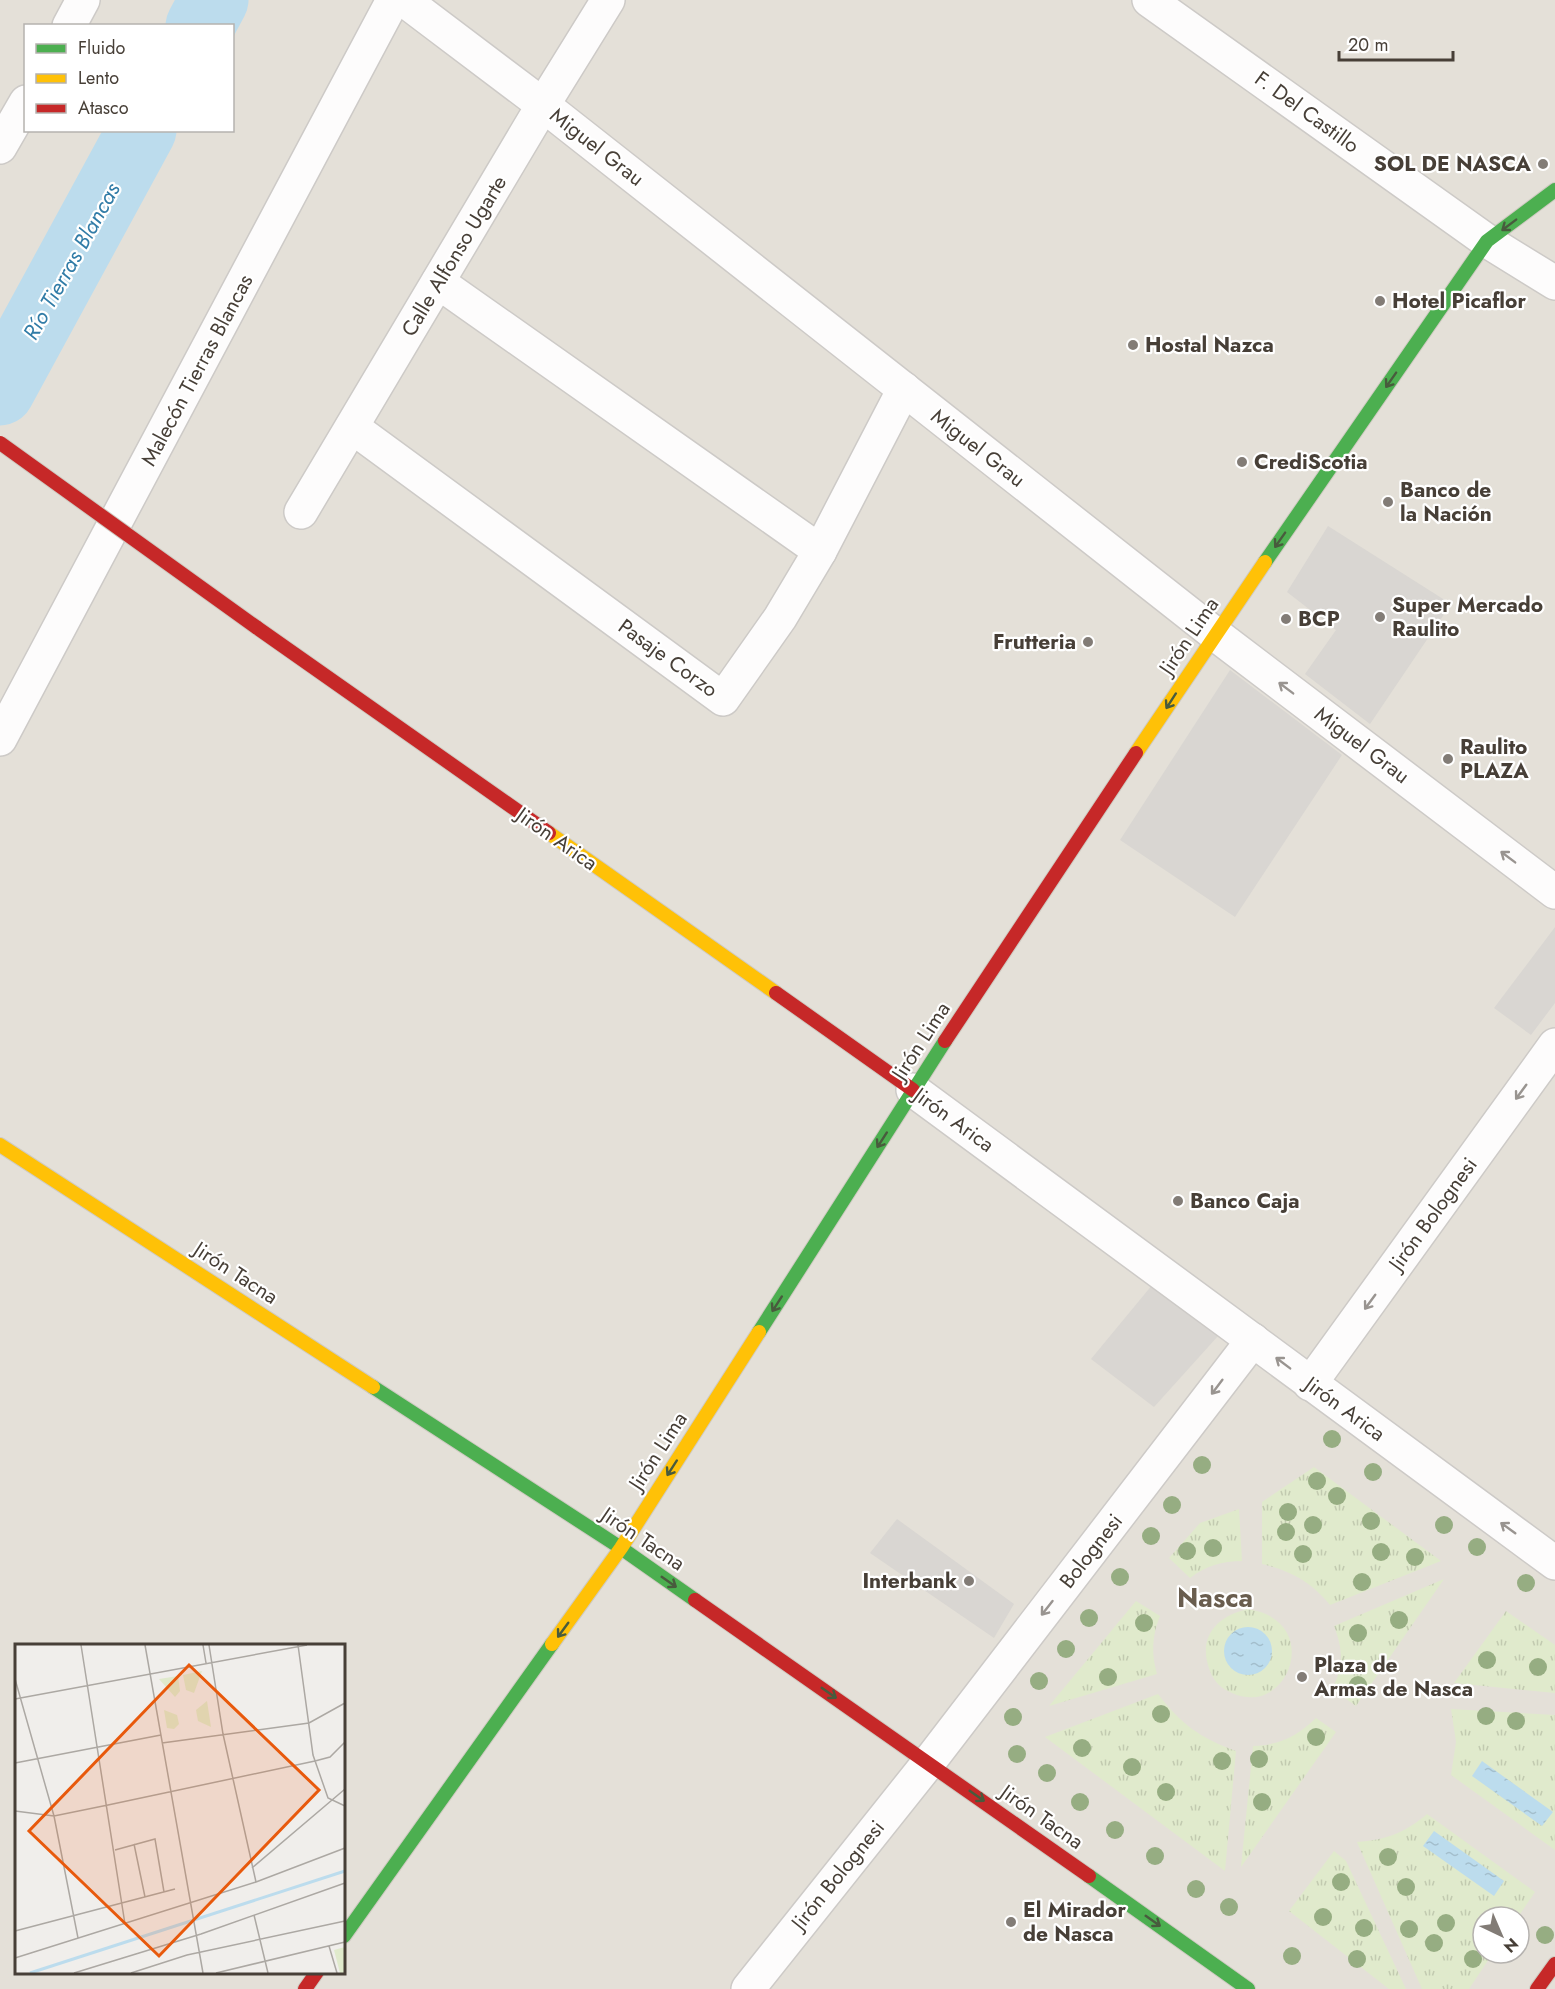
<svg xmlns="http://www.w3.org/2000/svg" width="1555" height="1989" font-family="Jost,sans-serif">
	<defs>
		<pattern id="grass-tufts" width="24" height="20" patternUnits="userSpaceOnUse" patternTransform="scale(1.5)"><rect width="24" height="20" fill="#e0eacc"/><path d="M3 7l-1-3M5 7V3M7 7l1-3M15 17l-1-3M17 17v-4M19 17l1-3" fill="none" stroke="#c2cab0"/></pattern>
		<pattern id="water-ripples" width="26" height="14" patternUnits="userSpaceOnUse" patternTransform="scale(1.5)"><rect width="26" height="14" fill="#bcdced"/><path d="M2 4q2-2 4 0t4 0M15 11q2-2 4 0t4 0" fill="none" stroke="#a3becc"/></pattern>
	</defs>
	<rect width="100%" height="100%" fill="#f0eeeb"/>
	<!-- residential -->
	<path fill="#e4e0d8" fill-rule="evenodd" d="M 0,0 L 1555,0 L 1555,1989 L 0,1989 ZM 26,26 L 232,26 L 232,130 L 26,130 ZM 16,1646 L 344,1646 L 344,1972 L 16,1972 ZM 1483,1917 L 1519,1917 L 1519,1953 L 1483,1953 Z"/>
	<!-- grass -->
	<g fill="url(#grass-tufts)">
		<path d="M 1314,1467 L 1441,1561 L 1330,1605 C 1311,1582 1291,1571 1262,1564 L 1262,1502 Z"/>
		<path d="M 1239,1509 L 1242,1561 C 1222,1561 1206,1566 1190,1578 L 1169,1558 L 1200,1523 Z"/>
		<path d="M 1444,1579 L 1356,1706 L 1332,1689 C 1344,1667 1343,1649 1334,1626 Z"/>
		<path d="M 1136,1601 L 1160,1616 C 1152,1636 1151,1653 1157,1674 L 1049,1706 Z"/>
		<path d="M 1248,1609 C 1325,1621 1288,1719 1232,1693 C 1222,1689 1214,1682 1210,1671 C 1197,1638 1216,1616 1248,1609 Z"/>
		<polygon points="1506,1611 1555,1645 1555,1693 1454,1683"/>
		<path d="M 1158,1694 C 1181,1724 1200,1738 1236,1751 L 1225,1871 L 1045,1737 Z"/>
		<polygon points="1451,1709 1555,1715 1555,1850 1451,1775 1456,1742"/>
		<path d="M 1316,1718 L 1336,1732 L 1241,1867 L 1253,1746 C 1280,1745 1297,1736 1316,1718 Z"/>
		<path d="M 1427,1814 L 1535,1892 L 1518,1917 L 1483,1917 L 1483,1953 L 1493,1953 L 1469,1989 L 1422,1989 L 1357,1842 C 1385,1840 1405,1833 1427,1814 Z"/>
		<polygon points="1334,1851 1346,1861 1406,1989 1389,1989 1289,1911"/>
	</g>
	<!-- water -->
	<g fill="url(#water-ripples)">
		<circle cx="1248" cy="1651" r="24"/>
		<polygon points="1482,1761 1553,1812 1542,1826 1472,1776"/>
		<polygon points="1434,1831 1504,1881 1494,1896 1423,1846"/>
	</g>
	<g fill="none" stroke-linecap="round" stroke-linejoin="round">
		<!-- river -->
		<g stroke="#bcdced" stroke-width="69">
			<polyline points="200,26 214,0"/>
			<polyline points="0,391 142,130"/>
		</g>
	</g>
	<!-- building -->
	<g fill="#d9d6d2">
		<polygon points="1328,526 1451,604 1370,724 1305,674 1336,630 1287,592"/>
		<polygon points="1230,670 1342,755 1235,917 1120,840"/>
		<polygon points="1555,927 1555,1003 1531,1035 1494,1008"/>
		<polygon points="1153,1284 1218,1336 1154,1407 1091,1359"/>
		<polygon points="897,1519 1014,1604 994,1638 870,1553"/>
	</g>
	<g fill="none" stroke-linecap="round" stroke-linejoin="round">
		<!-- street casing -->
		<g stroke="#cdcac7" stroke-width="36">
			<g id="street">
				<polyline points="404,0 543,105 1215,634 1555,892"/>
				<polyline points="1149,0 1487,241 1555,283"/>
				<polyline points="69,26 83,0"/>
				<polyline points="0,147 26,102"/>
				<polyline points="438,282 820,551"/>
				<polyline points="352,427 723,699 780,618 820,551 904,389"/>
				<polyline points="301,512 543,105 608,0"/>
				<polyline points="0,739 393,0"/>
				<polyline points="913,1090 1555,1563"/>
				<polyline points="1310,1384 1555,1045"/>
				<polyline points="748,1989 929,1762 1253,1340"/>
			</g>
		</g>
		<!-- fast casing -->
		<g stroke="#cfcbc2" stroke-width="16">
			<g id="fast">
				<polyline points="1265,562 1487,241 1555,190"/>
				<polyline points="759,1332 945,1041"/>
				<polyline points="373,1387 621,1548 695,1600"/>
				<polyline points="1089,1876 1248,1989"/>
				<polyline points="344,1936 552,1644"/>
			</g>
		</g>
		<!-- slow casing -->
		<g stroke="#cfcbc2" stroke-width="16">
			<g id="slow">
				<polyline points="1136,753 1265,562"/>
				<polyline points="549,833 776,993"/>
				<polyline points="0,1145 373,1387"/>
				<polyline points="552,1644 621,1548 759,1332"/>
			</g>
		</g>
		<!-- jam casing -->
		<g stroke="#cfcbc2" stroke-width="16">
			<g id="jam">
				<polyline points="256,627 549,833"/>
				<polyline points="776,993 913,1090"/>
				<polyline points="945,1041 1136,753"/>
				<polyline points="695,1600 1089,1876"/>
				<polyline points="305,1989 317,1972"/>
				<polyline points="1537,1989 1555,1964"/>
			</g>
		</g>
		<!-- street -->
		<use href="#street" stroke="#fdfcfc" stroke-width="33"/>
		<!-- fast -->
		<use href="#fast" stroke="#4caf50" stroke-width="14"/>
		<!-- slow -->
		<use href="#slow" stroke="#ffc107" stroke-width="14"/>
		<!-- jam -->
		<use href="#jam" stroke="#c62828" stroke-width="14"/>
		<!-- jam-bridge casing -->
		<g stroke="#cfcbc2" stroke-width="16" stroke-linecap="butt">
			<polyline id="jam-bridge" points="0,443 256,627"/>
		</g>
		<!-- jam-bridge -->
		<use href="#jam-bridge" stroke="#c62828" stroke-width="14"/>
	</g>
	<!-- trees -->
	<g fill="#96ad82">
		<circle cx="1332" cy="1439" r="9"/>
		<circle cx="1202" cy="1465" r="9"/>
		<circle cx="1373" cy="1472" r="9"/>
		<circle cx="1317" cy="1481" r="9"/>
		<circle cx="1337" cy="1496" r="9"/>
		<circle cx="1172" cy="1505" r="9"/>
		<circle cx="1288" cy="1512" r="9"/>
		<circle cx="1371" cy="1521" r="9"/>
		<circle cx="1313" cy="1525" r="9"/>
		<circle cx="1444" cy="1525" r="9"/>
		<circle cx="1286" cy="1532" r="9"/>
		<circle cx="1151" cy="1536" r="9"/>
		<circle cx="1477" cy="1547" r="9"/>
		<circle cx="1213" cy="1548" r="9"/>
		<circle cx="1187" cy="1551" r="9"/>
		<circle cx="1381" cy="1552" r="9"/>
		<circle cx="1303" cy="1554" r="9"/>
		<circle cx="1415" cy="1557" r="9"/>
		<circle cx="1120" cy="1577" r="9"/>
		<circle cx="1362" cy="1582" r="9"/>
		<circle cx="1526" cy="1583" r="9"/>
		<circle cx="1089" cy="1618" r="9"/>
		<circle cx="1399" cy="1620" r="9"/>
		<circle cx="1144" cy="1623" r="9"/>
		<circle cx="1358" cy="1633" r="9"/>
		<circle cx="1066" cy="1649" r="9"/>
		<circle cx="1487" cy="1660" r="9"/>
		<circle cx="1538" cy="1667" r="9"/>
		<circle cx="1108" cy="1677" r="9"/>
		<circle cx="1039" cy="1681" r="9"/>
		<circle cx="1358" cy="1685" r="9"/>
		<circle cx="1161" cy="1714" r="9"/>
		<circle cx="1486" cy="1716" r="9"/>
		<circle cx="1013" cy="1717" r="9"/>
		<circle cx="1516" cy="1721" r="9"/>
		<circle cx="1316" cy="1737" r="9"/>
		<circle cx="1082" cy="1748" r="9"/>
		<circle cx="1017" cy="1754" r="9"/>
		<circle cx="1259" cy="1759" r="9"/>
		<circle cx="1222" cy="1761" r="9"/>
		<circle cx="1132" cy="1767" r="9"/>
		<circle cx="1047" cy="1773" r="9"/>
		<circle cx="1166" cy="1792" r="9"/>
		<circle cx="1080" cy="1802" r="9"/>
		<circle cx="1262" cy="1802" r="9"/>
		<circle cx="1115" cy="1830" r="9"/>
		<circle cx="1155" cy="1856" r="9"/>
		<circle cx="1388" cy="1857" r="9"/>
		<circle cx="1341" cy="1882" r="9"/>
		<circle cx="1406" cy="1887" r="9"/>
		<circle cx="1196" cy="1889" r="9"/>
		<circle cx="1229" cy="1907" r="9"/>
		<circle cx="1323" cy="1917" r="9"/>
		<circle cx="1446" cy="1923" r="9"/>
		<circle cx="1364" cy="1928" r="9"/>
		<circle cx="1409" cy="1929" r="9"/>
		<circle cx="1545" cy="1935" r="9"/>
		<circle cx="1434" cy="1943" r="9"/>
		<circle cx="1292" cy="1956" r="9"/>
		<circle cx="1357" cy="1959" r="9"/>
		<circle cx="1473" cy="1959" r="9"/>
	</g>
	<!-- one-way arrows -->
	<defs><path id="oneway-shaft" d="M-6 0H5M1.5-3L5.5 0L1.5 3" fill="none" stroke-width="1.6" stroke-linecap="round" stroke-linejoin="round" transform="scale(1.5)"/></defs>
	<g stroke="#485b3d">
		<use href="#oneway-shaft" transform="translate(1509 225) rotate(143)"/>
		<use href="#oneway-shaft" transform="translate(1391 380) rotate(125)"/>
		<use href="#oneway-shaft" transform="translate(1280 540) rotate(125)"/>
		<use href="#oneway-shaft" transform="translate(1171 701) rotate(123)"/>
		<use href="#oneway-shaft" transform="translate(882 1140) rotate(123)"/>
		<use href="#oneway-shaft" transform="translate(777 1304) rotate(123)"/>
		<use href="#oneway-shaft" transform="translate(672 1468) rotate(123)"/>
		<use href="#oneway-shaft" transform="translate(669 1582) rotate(35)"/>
		<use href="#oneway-shaft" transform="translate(563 1630) rotate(126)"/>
		<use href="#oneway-shaft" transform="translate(829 1693) rotate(35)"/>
		<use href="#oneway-shaft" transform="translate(977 1796) rotate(35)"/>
		<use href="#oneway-shaft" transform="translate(1153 1921) rotate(35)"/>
	</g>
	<g stroke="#999490">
		<use href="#oneway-shaft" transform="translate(1286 688) rotate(-143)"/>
		<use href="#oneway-shaft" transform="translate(1508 857) rotate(-143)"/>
		<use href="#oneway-shaft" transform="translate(1521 1092) rotate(126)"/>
		<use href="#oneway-shaft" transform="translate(1370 1302) rotate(126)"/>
		<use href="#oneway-shaft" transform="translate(1283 1363) rotate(-143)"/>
		<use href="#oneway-shaft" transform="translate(1217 1387) rotate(127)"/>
		<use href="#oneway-shaft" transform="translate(1508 1528) rotate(-144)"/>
		<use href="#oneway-shaft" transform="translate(1047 1608) rotate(128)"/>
	</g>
	<!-- markers -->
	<g fill="#827c76" stroke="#fff" stroke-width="2">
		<circle cx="1543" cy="164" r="6"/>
		<circle cx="1380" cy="301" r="6"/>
		<circle cx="1133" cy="345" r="6"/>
		<circle cx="1242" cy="462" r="6"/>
		<circle cx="1388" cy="502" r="6"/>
		<circle cx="1380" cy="617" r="6"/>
		<circle cx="1286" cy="619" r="6"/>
		<circle cx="1088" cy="642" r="6"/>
		<circle cx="1448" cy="759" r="6"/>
		<circle cx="1178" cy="1201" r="6"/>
		<circle cx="969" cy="1581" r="6"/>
		<circle cx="1302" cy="1677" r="6"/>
		<circle cx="1011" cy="1922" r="6"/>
	</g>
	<g text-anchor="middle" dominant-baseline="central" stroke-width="4.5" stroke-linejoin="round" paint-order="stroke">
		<!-- street labels -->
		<g font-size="21" fill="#473f37" stroke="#fff">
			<text transform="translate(1307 112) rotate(36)">F. Del Castillo</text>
			<text transform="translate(597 147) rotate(38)">Miguel Grau</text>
			<text transform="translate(454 256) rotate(-59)">Calle Alfonso Ugarte</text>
			<text transform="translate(197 370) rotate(-62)">Malecón Tierras Blancas</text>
			<text transform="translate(978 448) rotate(38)">Miguel Grau</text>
			<text transform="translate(1189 636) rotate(-56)">Jirón Lima</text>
			<text transform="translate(668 658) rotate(36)">Pasaje Corzo</text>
			<text transform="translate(1362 745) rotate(37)">Miguel Grau</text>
			<text transform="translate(557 839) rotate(35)">Jirón Arica</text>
			<text transform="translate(921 1041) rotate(-57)">Jirón Lima</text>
			<text transform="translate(954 1120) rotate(36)">Jirón Arica</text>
			<text transform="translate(1433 1214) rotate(-54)">Jirón Bolognesi</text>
			<text transform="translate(236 1273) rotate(33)">Jirón Tacna</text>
			<text transform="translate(1345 1409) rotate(36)">Jirón Arica</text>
			<text transform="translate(658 1451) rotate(-57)">Jirón Lima</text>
			<text transform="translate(643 1539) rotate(34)">Jirón Tacna</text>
			<text transform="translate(1091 1551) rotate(-52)">Bolognesi</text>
			<text transform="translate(1042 1817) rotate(35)">Jirón Tacna</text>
			<text transform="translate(838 1875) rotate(-51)">Jirón Bolognesi</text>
		</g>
		<!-- poi labels -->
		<g font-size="21" font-weight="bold" fill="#473f37" stroke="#fff" text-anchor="start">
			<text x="1531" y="164" text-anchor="end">SOL DE NASCA</text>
			<text x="1392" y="301">Hotel Picaflor</text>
			<text x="1145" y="345">Hostal Nazca</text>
			<text x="1254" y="462">CrediScotia</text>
			<text x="1400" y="490">Banco de<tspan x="1400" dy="24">la Nación</tspan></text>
			<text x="1392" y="605">Super Mercado<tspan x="1392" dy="24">Raulito</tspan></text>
			<text x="1298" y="619">BCP</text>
			<text x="1076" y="642" text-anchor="end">Frutteria</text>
			<text x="1460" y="747">Raulito<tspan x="1460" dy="24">PLAZA</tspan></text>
			<text x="1190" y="1201">Banco Caja</text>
			<text x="957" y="1581" text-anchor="end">Interbank</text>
			<text x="1314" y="1665">Plaza de<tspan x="1314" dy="24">Armas de Nasca</tspan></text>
			<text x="1023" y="1910">El Mirador<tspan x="1023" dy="24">de Nasca</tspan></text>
		</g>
		<!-- water labels -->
		<g font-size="22" font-style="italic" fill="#317ca7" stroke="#fff">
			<text transform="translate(71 261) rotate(-61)">Río Tierras Blancas</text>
		</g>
		<!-- district labels -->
		<g font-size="27" font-weight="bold" fill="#695d4e" stroke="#fff">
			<text x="1215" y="1597">Nasca</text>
		</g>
	</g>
	<!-- overview -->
	<g transform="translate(15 1644)">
		<rect width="330" height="330" fill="#f0eeeb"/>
		<path d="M 187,27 L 179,49 L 171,46 L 168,31 ZM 163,32 L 165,47 L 160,53 L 144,35 ZM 192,57 L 196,83 L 183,77 L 181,66 ZM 149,66 L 162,71 L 164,80 L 159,85 L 152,84 Z" fill="#e0eacc"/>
		<path d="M 330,303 L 330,329 L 325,329 L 319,306 Z" fill="#e0eacc"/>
		<path fill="none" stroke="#bcdced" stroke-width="3" d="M 15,329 L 330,227"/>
		<path fill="none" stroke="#aca8a3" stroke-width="1.5" d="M 66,1 L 110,280M 130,1 L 188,329M 188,1 L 191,19M 194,1 L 208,90 L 241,238M 283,1 L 298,111 L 313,154 L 330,162M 0,35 L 39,172 L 63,294M 0,55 L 292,1M 147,99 L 294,79 L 330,59M 0,119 L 146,91M 0,167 L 39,172 L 93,161 L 300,117 L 315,113 L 330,98M 119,200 L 130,253M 100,206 L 140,195 L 149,248M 237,224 L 330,145M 239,271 L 253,329M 0,287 L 160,245M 314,302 L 322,329M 0,314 L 241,238 L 330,204M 59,329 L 186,290 L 330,239M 116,329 L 172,311 L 330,277M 201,329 L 330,298"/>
		<path fill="#e8590c" fill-opacity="0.15" stroke="#e8590c" stroke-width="3" d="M 174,21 L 304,146 L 144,312 L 14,187 Z"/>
		<rect width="330" height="330" fill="none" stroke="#473f37" stroke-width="3"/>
	</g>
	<!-- legend -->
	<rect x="24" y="24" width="210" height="108" fill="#ffffff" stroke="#b5b2af" stroke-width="1.5"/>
	<rect x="36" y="44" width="30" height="9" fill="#4caf50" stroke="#b5b2af" stroke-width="1.5"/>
	<text x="78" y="54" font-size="18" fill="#473f37">Fluido</text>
	<rect x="36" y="74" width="30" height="9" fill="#ffc107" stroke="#b5b2af" stroke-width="1.5"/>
	<text x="78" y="84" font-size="18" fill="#473f37">Lento</text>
	<rect x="36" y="104" width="30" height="9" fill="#c62828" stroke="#b5b2af" stroke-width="1.5"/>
	<text x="78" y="114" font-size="18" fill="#473f37">Atasco</text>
	<!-- north arrow -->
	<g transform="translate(1501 1935) rotate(136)"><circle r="28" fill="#ffffff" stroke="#b5b2af" stroke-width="1.5"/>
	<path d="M0-4.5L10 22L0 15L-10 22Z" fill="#827c76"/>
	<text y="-9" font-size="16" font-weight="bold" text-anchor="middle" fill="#473f37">N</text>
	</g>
	<!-- scale -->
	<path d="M1339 51v9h114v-9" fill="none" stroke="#473f37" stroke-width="3"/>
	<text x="1348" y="51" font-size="18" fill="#473f37" stroke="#ffffff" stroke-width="4.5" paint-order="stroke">20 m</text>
</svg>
